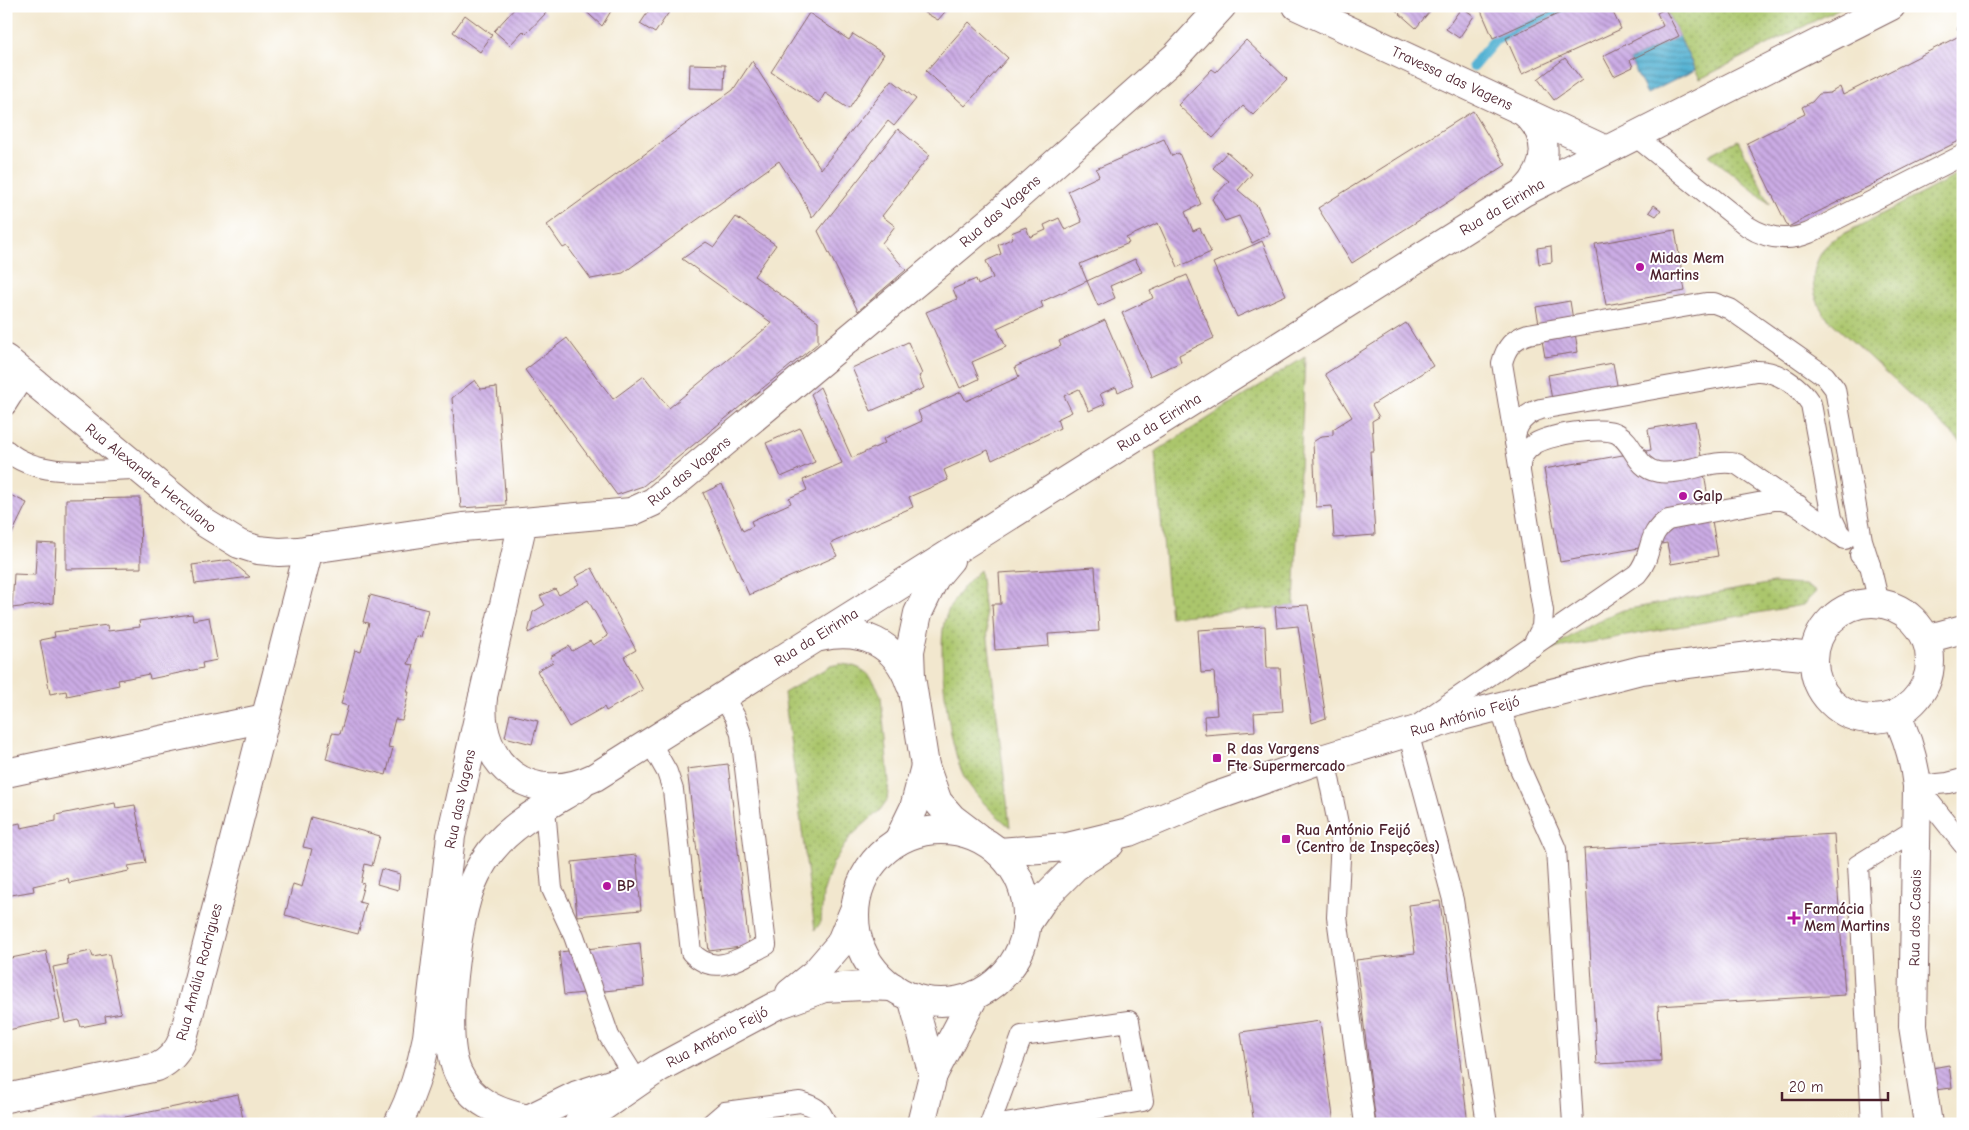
<svg xmlns="http://www.w3.org/2000/svg" width="1969" height="1130" font-family="'Comic Neue',sans-serif">
	<defs>
		<pattern id="grass-dots" width="8" height="8" patternUnits="userSpaceOnUse" patternTransform="scale(1.25)"><rect width="8" height="8" fill="#abc66c"/><path d="M2 2h.1M6 6h.1" fill="none" stroke="#8da059" stroke-width="1.8" stroke-linecap="round"/></pattern>
		<pattern id="water-rules" width="6" height="5" patternUnits="userSpaceOnUse" patternTransform="scale(1.25)"><rect width="6" height="5" fill="#54b2d3"/><path d="M0 2.5h6" fill="none" stroke="#4890ab"/></pattern>
		<pattern id="building-back-hatch" width="6" height="6" patternUnits="userSpaceOnUse" patternTransform="scale(1.25)"><rect width="6" height="6" fill="#cbace5"/><path d="M-1 5l2 2M0 0l6 6M5-1l2 2" fill="none" stroke="#a78bba"/></pattern>
	</defs>
	<rect width="100%" height="100%" fill="#fff"/>
	<filter id="ink" filterUnits="userSpaceOnUse"><feTurbulence type="fractalNoise" baseFrequency=".02" numOctaves="2"/><feDisplacementMap in="SourceGraphic" scale="10" xChannelSelector="R" yChannelSelector="G"/><feConvolveMatrix kernelMatrix="1 2 1 2 8 2 1 2 1" color-interpolation-filters="sRGB"/></filter>
	<filter id="wash" filterUnits="userSpaceOnUse"><feTurbulence type="fractalNoise" baseFrequency=".0096" numOctaves="4" result="noise"/><feDisplacementMap in="SourceGraphic" scale="20" xChannelSelector="R" yChannelSelector="G"/><feGaussianBlur stdDeviation="1.12" result="paint"/><feColorMatrix in="noise" values="0 0 0 0 0 0 0 0 0 0 0 0 0 0 0 0 0 1.4 0 .05"/><feComposite in="paint" operator="in"/></filter>
	<g filter="url(#wash)">
		<rect width="100%" height="100%" fill="#f2e7ce"/>
		<!-- grass -->
		<g fill="url(#grass-dots)" stroke="#7a724c">
			<polygon points="1664,6 1844,6 1700,79"/>
			<polygon points="1738,140 1770,204 1709,155"/>
			<path d="M 1963,172 L 1963,444 L 1826,317 C 1808,291 1809,265 1830,241 Z"/>
			<polygon points="1305,357 1294,606 1170,617 1155,452"/>
			<path d="M 980,570 L 1010,827 C 993,813 977,798 966,780 C 949,753 936,649 945,619 C 951,600 966,583 980,570 Z"/>
			<polygon points="1773,583 1805,585 1816,592 1803,605 1551,649 1590,624 1623,610"/>
			<path d="M 840,664 C 863,665 874,676 881,697 L 889,782 L 887,800 L 880,810 L 850,837 L 833,863 L 823,893 L 821,922 L 815,930 L 784,693 L 830,666 Z"/>
		</g>
		<!-- water -->
		<polygon fill="url(#water-rules)" stroke="#4f687f" points="1679,36 1695,70 1647,94 1630,60"/>
		<g fill="none" stroke-linecap="round" stroke-linejoin="round">
			<!-- stream -->
			<polyline stroke="#54b2d3" stroke-width="11" points="1473,66 1495,40 1569,6"/>
		</g>
		<g id="blocks">
			<!-- building -->
			<g fill="url(#building-back-hatch)">
				<polygon points="517,6 539,6 546,13 526,34 523,31 510,45 494,31"/>
				<polygon points="580,6 614,6 602,26"/>
				<polygon points="652,6 660,6 669,12 655,33 640,24"/>
				<polygon points="913,6 950,6 938,20"/>
				<polygon points="1391,6 1434,6 1416,28"/>
				<polygon points="1479,6 1563,6 1493,38"/>
				<polygon points="1575,6 1610,6 1621,29 1522,74 1506,38"/>
				<polygon points="1462,7 1474,16 1459,38 1446,29"/>
				<polygon points="1665,9 1679,36 1630,60 1633,67 1614,76 1603,56 1663,26 1657,13"/>
				<polygon points="809,13 849,40 853,34 884,54 849,109 825,93 819,103 771,72"/>
				<polygon points="465,15 492,35 480,52 453,32"/>
				<polygon points="969,22 1008,58 965,106 926,71"/>
				<polygon points="1963,25 1963,139 1788,227 1747,143 1805,114 1802,107 1812,102 1819,94 1830,93 1840,87 1843,95 1961,35 1957,28"/>
				<polygon points="1246,40 1287,79 1253,115 1243,106 1213,138 1178,105 1212,69 1216,72"/>
				<polygon points="1565,58 1582,80 1554,100 1538,79"/>
				<polygon points="752,61 821,169 892,80 916,99 894,126 888,121 812,218 801,195 779,161 623,273 591,279 567,246 563,248 547,225 733,90"/>
				<polygon points="690,64 725,65 724,89 689,88"/>
				<polygon points="1473,111 1506,165 1352,263 1318,208"/>
				<polygon points="898,129 930,155 882,216 895,226 882,243 906,270 858,311 818,231"/>
				<polygon points="1164,139 1172,156 1179,153 1201,204 1185,212 1193,231 1200,228 1211,252 1178,267 1158,223 1126,238 1129,243 1080,264 1087,281 1041,302 1043,307 997,328 1006,347 972,362 979,379 960,388 926,312 957,299 953,289 976,279 978,285 993,278 986,261 1001,254 998,245 1013,238 1011,233 1026,227 1030,237 1046,230 1044,225 1059,218 1065,230 1082,222 1068,191 1099,176 1096,169"/>
				<polygon points="1227,152 1252,174 1238,190 1257,206 1270,234 1252,243 1239,216 1225,221 1212,199 1229,181 1213,168"/>
				<polygon points="1654,205 1661,210 1656,216 1649,212"/>
				<polygon points="736,217 776,245 754,276 818,321 818,343 643,486 617,495 525,370 567,338 613,399 644,376 669,408 772,323 682,259 706,242 714,247"/>
				<polygon points="1675,230 1685,291 1606,305 1595,244"/>
				<polygon points="1262,241 1286,295 1237,317 1213,263"/>
				<polygon points="1551,246 1552,262 1539,264 1537,248"/>
				<polygon points="1135,259 1142,272 1110,286 1115,298 1098,306 1087,281"/>
				<polygon points="1187,275 1214,338 1179,355 1181,362 1150,376 1122,313 1153,298 1150,291"/>
				<polygon points="1570,301 1578,352 1545,357 1536,307"/>
				<polygon points="1105,320 1133,385 1118,392 1116,387 1100,394 1105,404 1089,411 1079,389 1064,396 1072,412 1057,419 1060,428 992,460 988,450 944,470 948,480 909,497 913,507 831,543 837,556 749,595 703,493 722,484 743,531 753,526 751,521 791,503 789,498 807,490 803,480 842,463 811,394 820,387 852,458 885,443 883,439 922,421 918,411 961,392 966,401 1019,377 1015,367 1061,346 1059,341"/>
				<polygon points="1406,323 1433,366 1372,405 1379,417 1372,421 1374,451 1370,451 1375,535 1334,538 1332,506 1316,507 1313,442 1322,436 1333,435 1333,429 1352,417 1325,374"/>
				<polygon points="908,342 922,374 919,376 924,388 871,411 852,368"/>
				<polygon points="1613,363 1620,401 1554,413 1548,375"/>
				<polygon points="475,380 481,389 497,387 506,505 461,508 452,398"/>
				<polygon points="1695,421 1718,556 1671,564 1667,543 1560,562 1544,469 1651,450 1648,429"/>
				<polygon points="800,428 815,462 781,477 766,443"/>
				<polygon points="6,493 27,503 6,546"/>
				<polygon points="140,498 141,568 66,569 66,499"/>
				<polygon points="37,543 56,544 53,603 12,608 14,574 35,575"/>
				<polygon points="230,560 250,577 195,584 192,565"/>
				<polygon points="1095,567 1099,631 1048,634 1049,646 995,650 992,604 1001,604 999,573"/>
				<polygon points="592,568 636,650 624,657 643,690 606,711 604,707 569,727 537,671 553,662 550,657 569,646 572,651 590,641 593,645 608,636 588,600 528,633 533,612 545,605 540,596 555,589 559,595 579,584 575,577"/>
				<polygon points="370,595 428,610 421,637 416,636 408,664 414,665 407,692 409,692 402,720 395,719 388,747 393,748 386,775 326,759 332,733 340,734 348,706 341,704 355,650 361,652 369,623 363,622"/>
				<polygon points="1308,605 1326,718 1312,723 1298,626 1277,628 1275,607"/>
				<polygon points="192,614 193,620 209,617 217,660 202,663 203,668 150,679 149,674 134,677 118,680 119,685 67,696 66,691 50,694 40,640 55,637 54,632 107,625 108,631 140,627 139,621"/>
				<polygon points="1265,626 1267,668 1280,668 1283,711 1254,713 1255,731 1205,735 1204,716 1217,715 1214,672 1201,673 1198,630"/>
				<polygon points="510,714 538,721 532,744 505,737"/>
				<polygon points="728,764 749,946 709,951 687,769"/>
				<polygon points="115,803 116,808 135,805 146,863 128,866 129,871 69,883 68,878 33,886 34,891 6,896 6,826 20,823 21,828 56,821 56,815"/>
				<polygon points="311,817 380,836 372,866 365,864 361,883 364,884 359,902 366,904 358,934 285,915 293,884 302,887 312,849 303,847"/>
				<polygon points="1834,834 1845,995 1658,1006 1661,1061 1597,1064 1584,849"/>
				<polygon points="636,855 641,910 577,916 572,862"/>
				<polygon points="381,869 400,874 398,890 377,884"/>
				<polygon points="1440,901 1468,1124 1376,1124 1356,960 1415,953 1409,905"/>
				<polygon points="640,943 644,987 564,995 559,952"/>
				<polygon points="46,951 60,1019 8,1030 6,959"/>
				<polygon points="91,951 93,957 109,954 121,1013 105,1016 106,1022 81,1027 79,1020 65,1023 53,967 68,964 67,956"/>
				<polygon points="1320,1021 1334,1124 1254,1124 1241,1032"/>
				<polygon points="1949,1065 1952,1088 1934,1090 1932,1068"/>
				<polygon points="238,1094 244,1124 96,1124 96,1123"/>
			</g>
		</g>
	</g>
	<g filter="url(#ink)">
		<use href="#blocks" fill-opacity="0" stroke="#856564" stroke-width="1"/>
		<g fill="none" stroke-linecap="round" stroke-linejoin="round">
			<!-- lane casing -->
			<g stroke="#856564" stroke-width="22">
				<g id="lane">
					<path d="M 1635,136 L 1747,226 C 1767,239 1787,242 1809,233 L 1963,155"/>
					<polyline points="6,405 25,375"/>
					<path d="M 1515,442 C 1514,425 1526,413 1541,409 L 1756,371 C 1777,370 1800,386 1811,404 L 1832,518 L 1839,533 L 1845,539"/>
					<path d="M 6,450 C 39,480 98,469 139,469"/>
					<path d="M 1520,471 C 1519,461 1524,451 1533,445 C 1546,435 1603,425 1618,434 C 1635,444 1635,468 1658,472 C 1684,476 1711,458 1737,464 L 1839,535"/>
					<polyline points="1860,555 1870,565 1879,603"/>
					<path d="M 1532,647 L 1542,627 L 1543,611 L 1502,363 C 1506,347 1513,339 1528,334 L 1706,303 L 1714,303 L 1730,309 L 1825,376 L 1835,389 L 1862,540 L 1870,565"/>
					<polyline points="1500,706 1518,764 1556,849 1573,1124"/>
					<path d="M 650,742 L 667,772 L 673,790 L 691,952 C 715,978 740,958 766,945 L 741,734 L 735,717 L 723,696"/>
					<polyline points="1325,758 1341,839 1337,917 1365,1124"/>
					<polyline points="1917,786 1963,844"/>
					<polyline points="1917,786 1948,783 1963,779"/>
					<polyline points="545,808 552,889 574,936 609,1036 634,1076"/>
					<path d="M 711,1124 L 725,1112 L 800,1102 C 814,1106 821,1109 826,1124"/>
					<polyline points="990,1124 1022,1036 1129,1021 1143,1101 1005,1124"/>
					<path d="M 1487,1124 L 1453,900 L 1408,732 L 1637,574 C 1654,555 1645,534 1668,520 L 1774,500 L 1782,500 L 1798,505"/>
					<polyline points="1872,1124 1858,865 1916,829"/>
				</g>
			</g>
			<!-- street casing -->
			<g stroke="#856564" stroke-width="30">
				<g id="street">
					<polyline points="1297,6 1606,150"/>
					<path d="M 1524,112 C 1551,135 1549,167 1525,191"/>
					<polyline points="6,359 205,523 239,544 258,550 279,552 298,551 463,527 523,522"/>
					<polyline points="950,560 935,578 918,613 910,651 911,677 925,766 938,802 952,818 977,837"/>
					<path d="M 820,637 C 861,628 896,642 910,684"/>
					<path d="M 483,697 C 476,766 531,808 595,777 L 1524,192 L 1891,6"/>
					<path d="M 1896,714 C 1908,738 1914,759 1917,786 L 1913,1026 L 1928,1124"/>
					<polyline points="6,773 265,718"/>
					<polyline points="898,841 914,808 925,766"/>
					<polyline points="912,997 933,1075"/>
					<path d="M 6,1098 L 157,1067 C 170,1061 178,1052 183,1038 L 309,549"/>
					<path d="M 528,1119 C 499,1113 471,1102 458,1073 C 441,1037 456,937 467,898 C 472,881 481,864 491,851 C 514,822 549,805 580,786"/>
					<path d="M 398,1124 C 412,1096 421,1068 427,1037 L 451,836 L 523,522 L 631,512 L 653,502 L 996,216 L 1176,56 L 1222,6"/>
					<polyline points="921,1124 933,1075 975,995"/>
				</g>
			</g>
			<!-- secondary casing -->
			<g stroke="#856564" stroke-width="30">
				<g id="secondary">
					<circle cx="1872" cy="661" r="58"/>
					<polyline points="1926,639 1963,629"/>
					<circle cx="941" cy="916" r="86"/>
					<polyline points="999,852 1067,847 1129,832 1211,798 1325,758 1462,716 1641,670 1773,653 1814,657"/>
					<polyline points="1026,925 1045,897 1075,867 1110,844"/>
					<polyline points="790,993 815,973 840,944 855,908"/>
					<polyline points="518,1124 577,1095 629,1078"/>
					<polyline points="578,1124 659,1068 775,1006 824,988 863,986 893,987"/>
				</g>
			</g>
			<!-- lane -->
			<use href="#lane" stroke="#fff" stroke-width="20"/>
			<!-- street -->
			<use href="#street" stroke="#fff" stroke-width="28"/>
			<!-- secondary -->
			<use href="#secondary" stroke="#fff" stroke-width="28"/>
		</g>
	</g>
	<!-- markers -->
	<g fill="#b5179e" stroke="#fff" stroke-width="2">
		<circle cx="1640" cy="267" r="5"/>
		<circle cx="1683" cy="496" r="5"/>
		<rect x="1212" y="753" width="10" height="10" rx="2.5"/>
		<rect x="1281" y="834" width="10" height="10" rx="2.5"/>
		<circle cx="607" cy="886" r="5"/>
		<path d="M1791.5 910.5h5v5h5v5h-5v5h-5v-5h-5v-5h5z"/>
	</g>
	<g text-anchor="middle" dominant-baseline="central" stroke-width="4" stroke-linejoin="round" paint-order="stroke">
		<!-- street labels -->
		<g font-size="15" fill="#4a1f2b" stroke="#fff">
			<text transform="translate(1452 78) rotate(25)">Travessa das Vagens</text>
			<text transform="translate(1502 207) rotate(-31)">Rua da Eirinha</text>
			<text transform="translate(1000 211) rotate(-41)">Rua das Vagens</text>
			<text transform="translate(1159 422) rotate(-32)">Rua da Eirinha</text>
			<text transform="translate(689 471) rotate(-39)">Rua das Vagens</text>
			<text transform="translate(151 478) rotate(39)">Rua Alexandre Herculano</text>
			<text transform="translate(816 637) rotate(-32)">Rua da Eirinha</text>
			<text transform="translate(1465 716) rotate(-16)">Rua António Feijó</text>
			<text transform="translate(460 799) rotate(-78)">Rua das Vagens</text>
			<text transform="translate(1915 918) rotate(-89)">Rua dos Casais</text>
			<text transform="translate(199 972) rotate(-75)">Rua Amália Rodrigues</text>
			<text transform="translate(717 1037) rotate(-28)">Rua António Feijó</text>
		</g>
		<!-- poi labels -->
		<g font-size="15" font-weight="bold" fill="#4a1f2b" stroke="#fff" text-anchor="start">
			<text x="1650" y="258">Midas Mem<tspan x="1650" dy="17">Martins</tspan></text>
			<text x="1693" y="496">Galp</text>
			<text x="1227" y="749">R das Vargens<tspan x="1227" dy="17">Fte Supermercado</tspan></text>
			<text x="1296" y="830">Rua António Feijó<tspan x="1296" dy="17">(Centro de Inspeções)</tspan></text>
			<text x="617" y="886">BP</text>
			<text x="1804" y="909">Farmácia<tspan x="1804" dy="17">Mem Martins</tspan></text>
		</g>
	</g>
	<!-- margin -->
	<rect width="1969" height="1130" fill="none" stroke="#fff" stroke-width="25"/>
	<!-- scale -->
	<path d="M1782 1092v8h106v-8" fill="none" stroke="#4a1f2b" stroke-width="2.5"/>
	<text x="1789" y="1092" font-size="15" fill="#4a1f2b" stroke="#ffffff" stroke-width="4" paint-order="stroke">20 m</text>
</svg>
